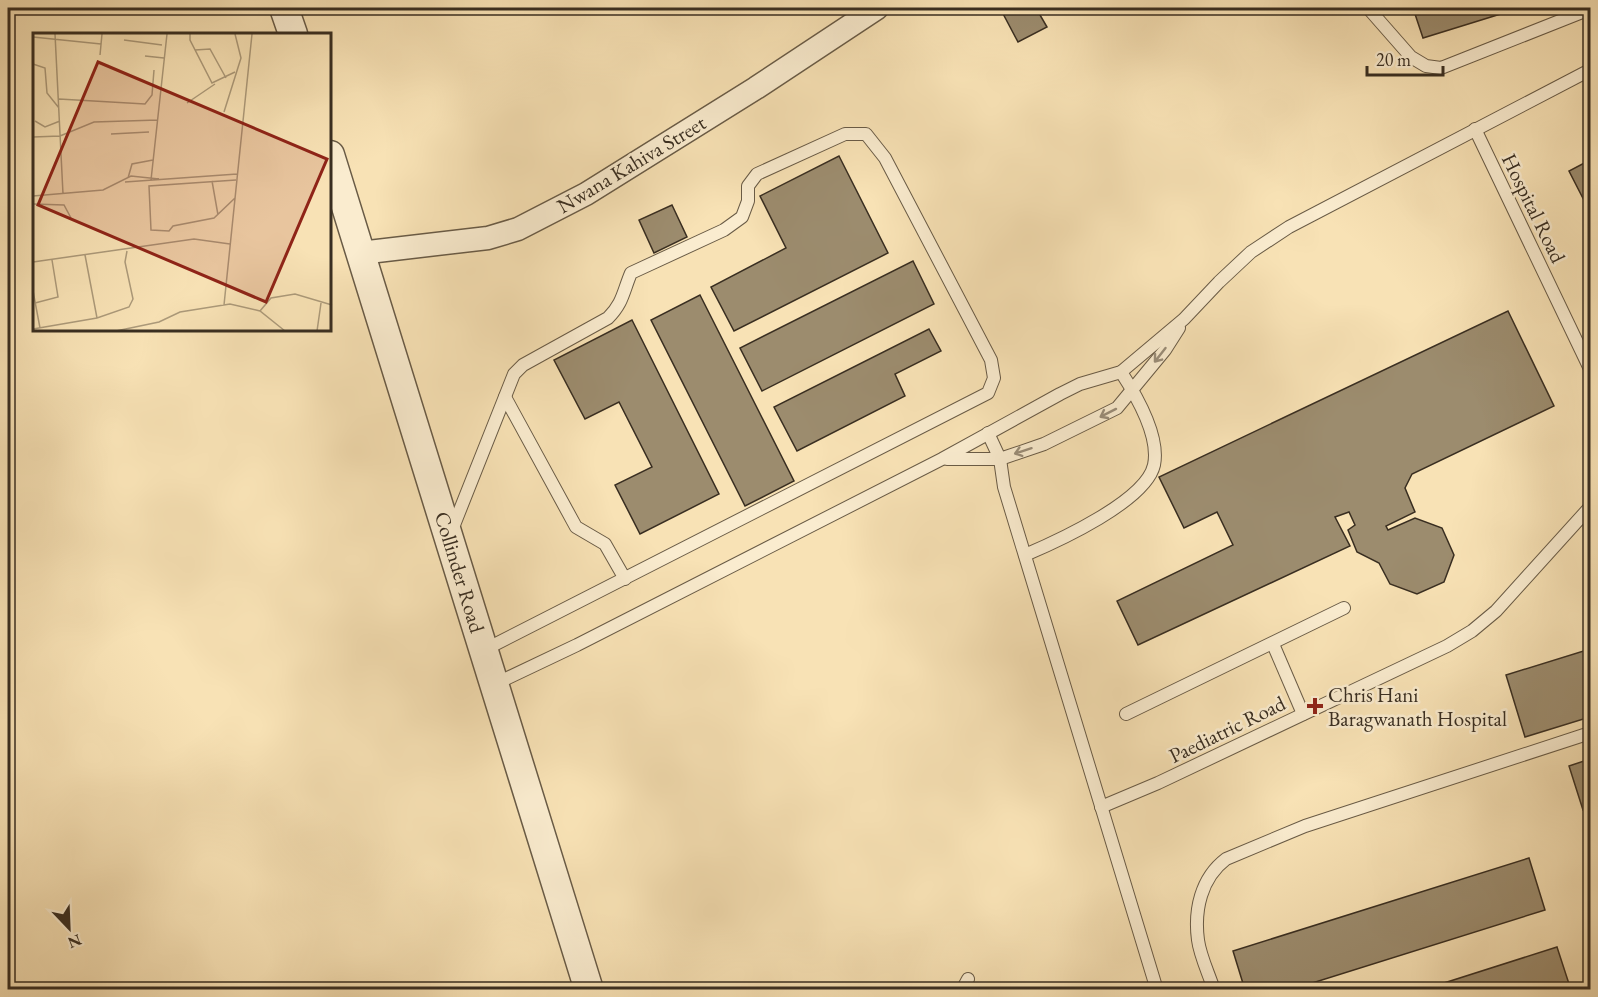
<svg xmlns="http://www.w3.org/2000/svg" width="1598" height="997" font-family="'EB Garamond',serif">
	<rect width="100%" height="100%" fill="#f8e2b5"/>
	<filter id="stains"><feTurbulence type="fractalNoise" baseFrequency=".00333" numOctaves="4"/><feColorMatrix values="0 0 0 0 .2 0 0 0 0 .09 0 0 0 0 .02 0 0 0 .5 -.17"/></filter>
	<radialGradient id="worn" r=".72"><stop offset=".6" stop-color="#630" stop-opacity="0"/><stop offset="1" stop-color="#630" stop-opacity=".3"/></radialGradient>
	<!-- building -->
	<g fill="#9c8c6e" stroke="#392e21" stroke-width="1.5">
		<polygon points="1000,8 1036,8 1047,27 1018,42"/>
		<polygon points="1413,8 1520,8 1423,38"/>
		<polygon points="839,156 888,253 734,331 711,287 786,248 760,196"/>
		<polygon points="1590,160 1590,212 1569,171"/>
		<polygon points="672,205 687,237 654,253 639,220"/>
		<polygon points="913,261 934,304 762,391 740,348"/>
		<polygon points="700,295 794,481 745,506 651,320"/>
		<polygon points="1508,311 1554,406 1412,474 1405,488 1415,512 1386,526 1388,530 1415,518 1442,528 1454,555 1444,582 1417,594 1390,584 1379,563 1357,552 1348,530 1355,525 1349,512 1335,517 1350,546 1138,645 1117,601 1233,545 1217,512 1184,528 1159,477"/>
		<polygon points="632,320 719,494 640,534 615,485 652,467 619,402 585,419 554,360"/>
		<polygon points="929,329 941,351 895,374 905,396 797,451 774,407"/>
		<polygon points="1590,649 1590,717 1525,737 1506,675"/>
		<polygon points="1590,759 1590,807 1583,810 1569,766"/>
		<polygon points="1529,858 1545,910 1290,990 1245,990 1233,951"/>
		<polygon points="1557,947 1571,990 1422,990"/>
	</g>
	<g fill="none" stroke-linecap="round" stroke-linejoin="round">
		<!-- service casing -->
		<g stroke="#695b46" stroke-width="14">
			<g id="service">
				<polyline points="1368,8 1411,57 1426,66 1441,68 1590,9"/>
				<polyline points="1475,129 1590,369"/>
				<polyline points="505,397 576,527 605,544 625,579"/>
				<polyline points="988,433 1000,459 1004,487 1157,990"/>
				<polyline points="947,459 1000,459 1044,444 1117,408 1165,350 1179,328"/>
				<path d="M 452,530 L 514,374 L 523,365 L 608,318 C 623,303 623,292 631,273 L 724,230 L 742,217 L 748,201 L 748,186 L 757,174 L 845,134 L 866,134 L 885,158 L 991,360 L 994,378 L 988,393 L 484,650"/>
				<path d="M 1025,555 C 1058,541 1146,501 1154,465 C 1160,436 1136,395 1121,372"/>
				<polyline points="1273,644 1303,714"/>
				<polyline points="495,684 577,645 942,459 1060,394 1080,384 1121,372 1184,319 1219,282 1251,252 1289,227 1590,70"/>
				<polyline points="1126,714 1344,608"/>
				<polyline points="1101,807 1158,783 1447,646 1472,631 1496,611 1590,507"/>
				<polyline points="962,990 968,979"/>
				<path d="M 1214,990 C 1209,974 1200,956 1198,940 C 1194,910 1201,878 1226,859 L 1305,826 L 1590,733"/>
			</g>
		</g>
		<!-- minor casing -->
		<g stroke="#695b46" stroke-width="25">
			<polyline id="minor" points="360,253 488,238 518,229 586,194 756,88 877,8"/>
		</g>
		<!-- tertiary casing -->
		<g stroke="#695b46" stroke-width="31">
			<g id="tertiary">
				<polyline points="284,8 293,34"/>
				<polyline points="330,155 589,990"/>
			</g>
		</g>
		<!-- service -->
		<use href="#service" stroke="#faeccf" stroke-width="12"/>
		<!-- minor -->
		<use href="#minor" stroke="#faeccf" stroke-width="22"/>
		<!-- tertiary -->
		<use href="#tertiary" stroke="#faeccf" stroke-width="28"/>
	</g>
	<!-- one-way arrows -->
	<defs><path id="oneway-shaft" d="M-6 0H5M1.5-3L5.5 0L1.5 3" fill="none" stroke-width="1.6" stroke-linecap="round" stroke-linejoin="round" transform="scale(1.5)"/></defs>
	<g stroke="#9a8d78">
		<use href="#oneway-shaft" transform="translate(1160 355) rotate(128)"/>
		<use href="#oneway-shaft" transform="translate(1108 413) rotate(153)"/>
		<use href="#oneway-shaft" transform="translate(1023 451) rotate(162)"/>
	</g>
	<!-- markers -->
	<path fill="#8f2418" stroke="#faeccf" stroke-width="2" d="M1312 697h6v6h6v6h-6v6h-6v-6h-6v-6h6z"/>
	<g text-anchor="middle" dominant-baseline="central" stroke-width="5" stroke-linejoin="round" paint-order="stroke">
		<!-- street labels -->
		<g font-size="21" fill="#392e21" stroke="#faeccf">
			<text transform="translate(631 164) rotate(-31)">Nwana Kahiva Street</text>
			<text transform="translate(1534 208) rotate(64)">Hospital Road</text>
			<text transform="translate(460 572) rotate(73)">Collinder Road</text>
			<text transform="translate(1227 729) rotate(-26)">Paediatric Road</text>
		</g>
		<!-- poi labels -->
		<g font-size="21" fill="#392e21" stroke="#faeccf" text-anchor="start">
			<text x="1328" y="694">Chris Hani<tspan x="1328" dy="24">Baragwanath Hospital</tspan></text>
		</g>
	</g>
	<!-- overview -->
	<g transform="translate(33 33)">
		<rect width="298" height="298" fill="#f8e2b5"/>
		<path fill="none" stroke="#ac9a7a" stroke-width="1.5" d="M 22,1 L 30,161M 157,1 L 157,7 L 179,50 L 202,39M 0,4 L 68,11M 91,7 L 129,12M 162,17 L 177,16 L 193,45M 67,22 L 69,1M 112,23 L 131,25M 0,31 L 12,35 L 14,60 L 26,75M 26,66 L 112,71 L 119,62 L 121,37M 154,70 L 182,51M 191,79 L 208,25 L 202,1M 2,88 L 12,94 L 27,88M 78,101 L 116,99M 0,104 L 27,103 L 61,89 L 125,87M 95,145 L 99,131 L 120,127M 118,147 L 134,1M 179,148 L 185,182M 92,149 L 204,141M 0,163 L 70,157 L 98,143 L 126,146M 202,165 L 181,185 L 140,193 L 136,198 L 118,197 L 116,153 L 203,147M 0,171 L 31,172 L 38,185M 52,222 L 64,285M 0,229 L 161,206 L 197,211M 0,258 L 7,295M 2,270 L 25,264 L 19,227M 191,272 L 219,1M 227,278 L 238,265 L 262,261 L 299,272M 0,296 L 64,285 L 96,274 L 100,266 L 92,229 L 94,218M 83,298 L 126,289 L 147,279 L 197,271 L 227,278 L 252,298M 284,298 L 288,270"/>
		<path fill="#8f2418" fill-opacity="0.15" stroke="#8f2418" stroke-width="3" d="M 65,29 L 294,126 L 233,269 L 5,172 Z"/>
		<rect width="298" height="298" fill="none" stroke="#392e21" stroke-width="3"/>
	</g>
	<!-- margin -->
	<rect width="1598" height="997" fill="none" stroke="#f8e2b5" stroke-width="30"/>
	<rect x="9" y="9" width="1580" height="979" fill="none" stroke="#392e21" stroke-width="3"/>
	<rect x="15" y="15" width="1568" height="967" fill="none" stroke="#392e21" stroke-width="1.5"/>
	<!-- north arrow -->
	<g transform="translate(69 928) rotate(157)" stroke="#faeccf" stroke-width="4.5" paint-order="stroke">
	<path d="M0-4.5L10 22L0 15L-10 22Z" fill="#392e21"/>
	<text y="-9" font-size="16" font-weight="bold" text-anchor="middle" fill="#392e21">N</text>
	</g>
	<!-- scale -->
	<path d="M1367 66v9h76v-9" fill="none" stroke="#392e21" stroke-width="3"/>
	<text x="1376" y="66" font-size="18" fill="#392e21" stroke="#faeccf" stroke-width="4.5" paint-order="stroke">20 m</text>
	<rect width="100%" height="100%" filter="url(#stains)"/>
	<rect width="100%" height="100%" fill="url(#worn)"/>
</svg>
